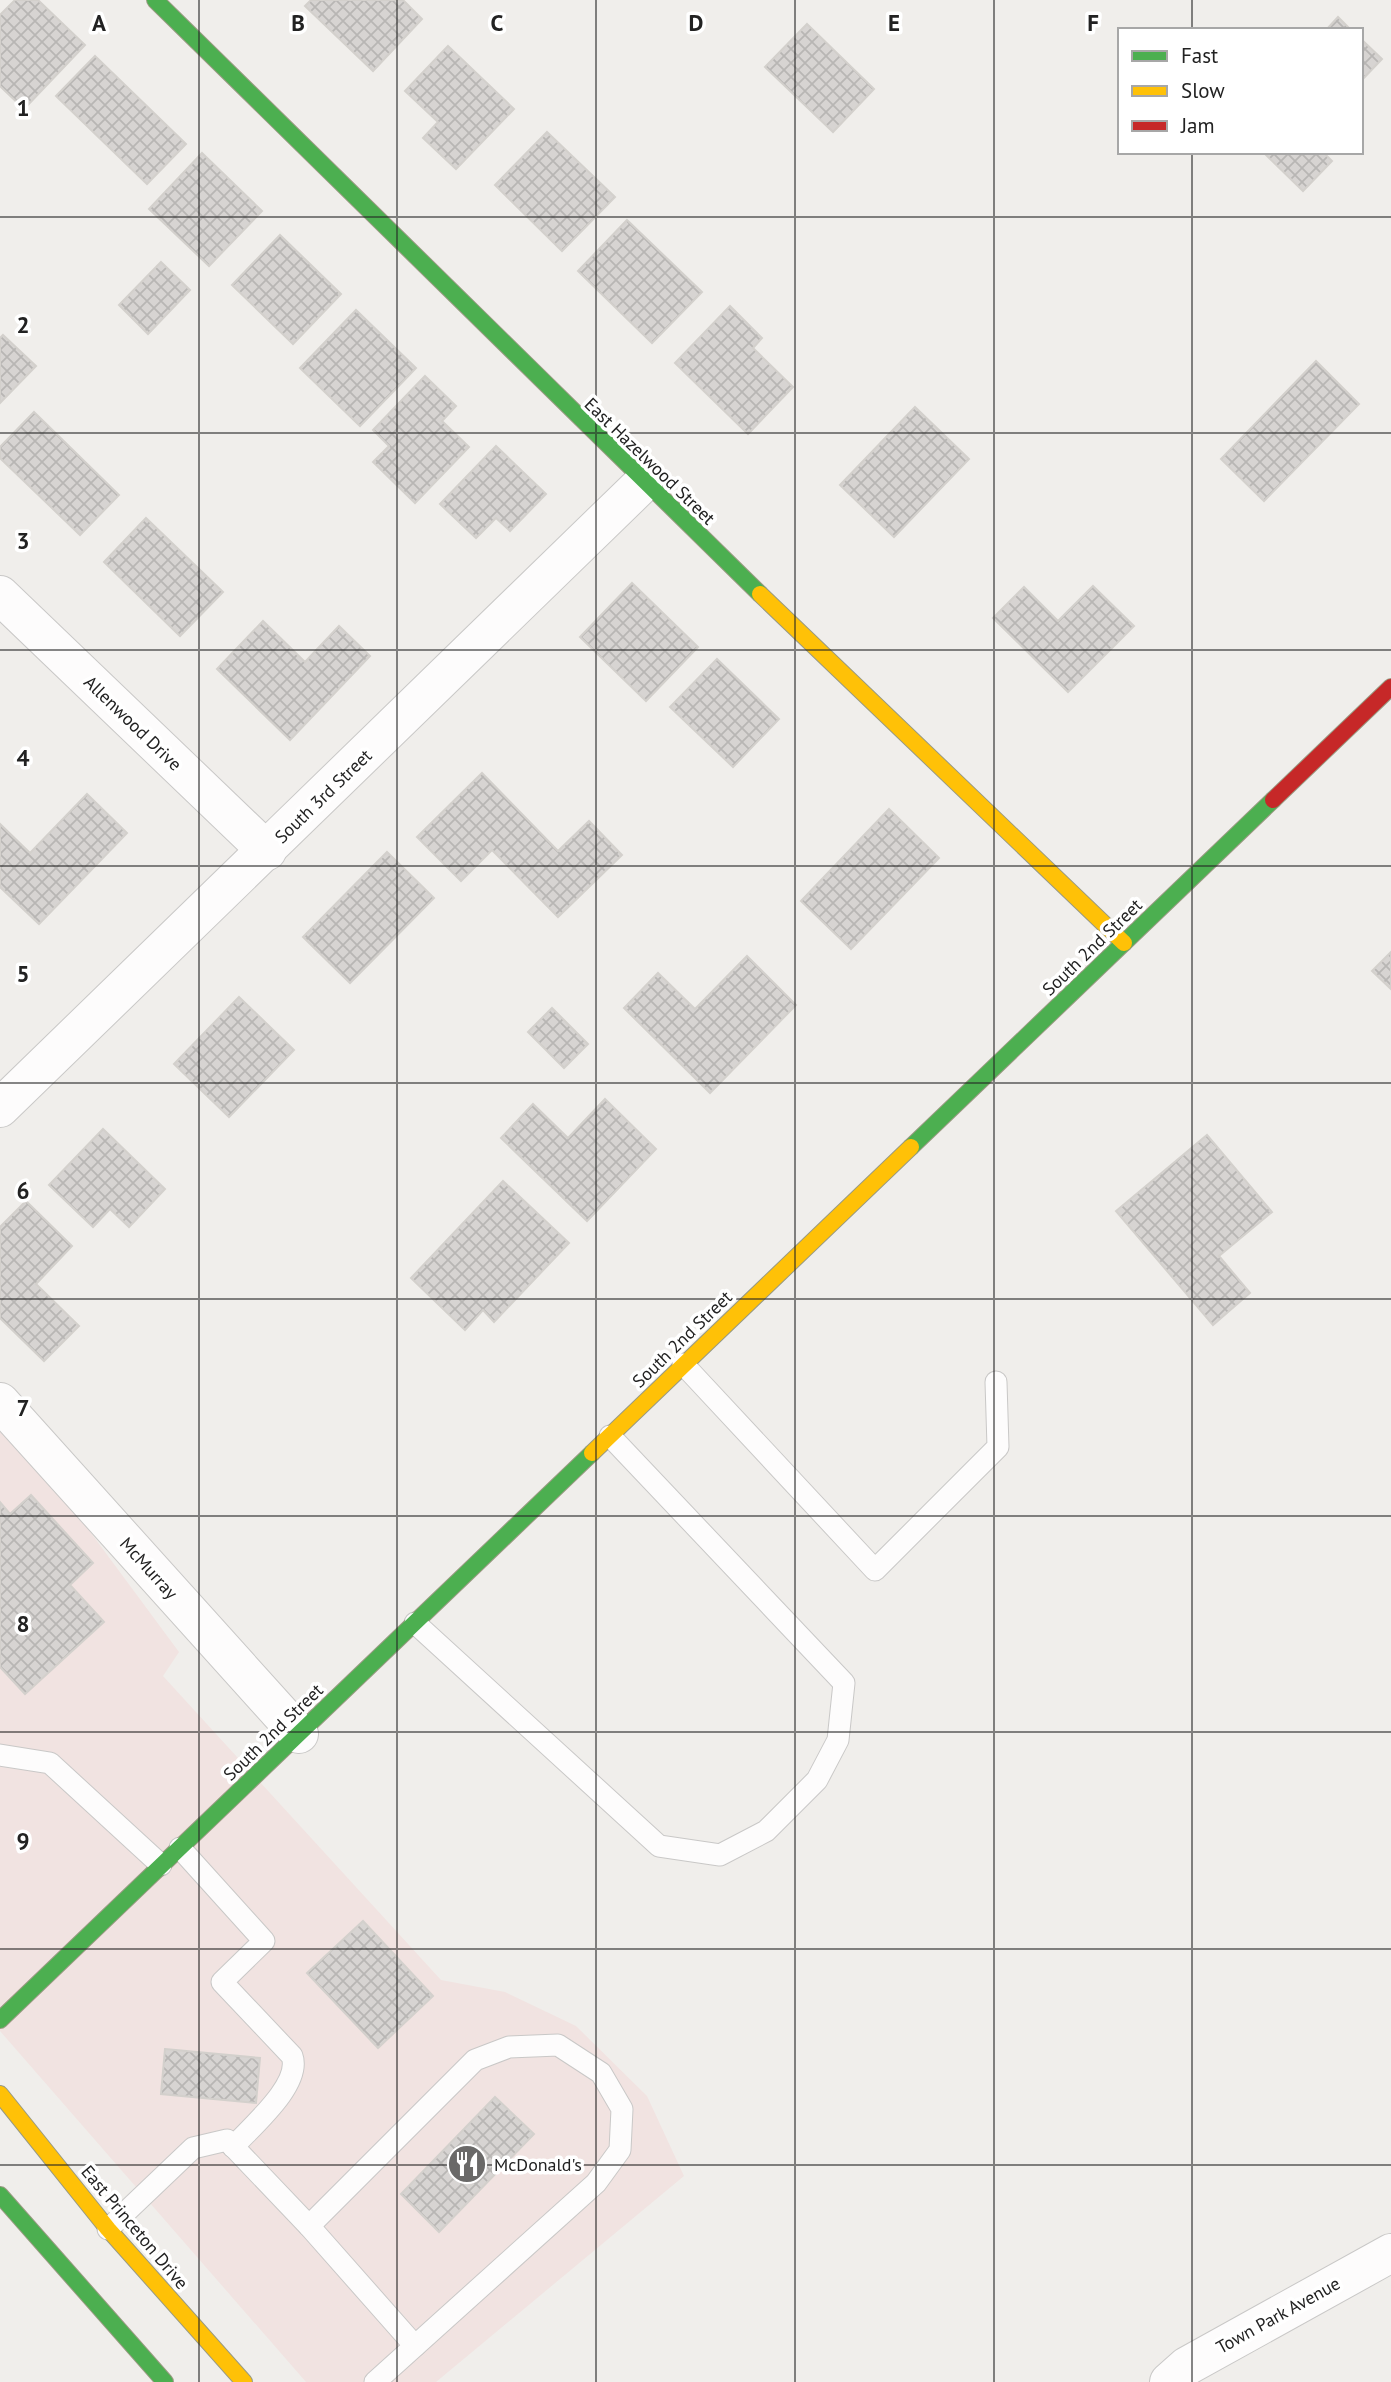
<svg xmlns="http://www.w3.org/2000/svg" width="1391" height="2382" font-family="'PT Sans',sans-serif">
	<defs>
		<pattern id="building-cross-hatch" width="8" height="8" patternUnits="userSpaceOnUse" patternTransform="scale(1.75)"><rect width="8" height="8" fill="#d7d4d2"/><path d="M0 0l8 8M0 8l8-8" fill="none" stroke="#b8b6b4"/></pattern>
	</defs>
	<rect width="100%" height="100%" fill="#f0eeeb"/>
	<!-- commercial -->
	<polygon fill="#f1e3e1" points="0,1410 179,1652 163,1676 441,1980 505,1992 576,2026 647,2096 684,2176 436,2382 306,2382 0,2031"/>
	<!-- building -->
	<g fill="url(#building-cross-hatch)" stroke="#d3d0cc" stroke-width="2">
		<polygon points="15,0 38,0 85,45 24,109 0,86 0,15"/>
		<polygon points="311,0 403,0 422,19 373,71 305,6"/>
		<polygon points="1338,17 1351,30 1326,30"/>
		<polygon points="807,24 874,89 833,132 765,67"/>
		<polygon points="1361,39 1382,59 1361,81"/>
		<polygon points="448,46 514,109 456,169 423,138 438,122 405,91"/>
		<polygon points="95,56 186,144 147,184 56,96"/>
		<polygon points="547,132 615,197 562,251 495,185"/>
		<polygon points="1263,152 1323,152 1332,161 1303,191"/>
		<polygon points="202,153 262,211 209,266 149,209"/>
		<polygon points="627,220 702,292 652,343 578,271"/>
		<polygon points="280,235 341,294 293,344 232,285"/>
		<polygon points="161,262 190,290 148,334 119,305"/>
		<polygon points="730,306 762,338 753,348 793,387 748,434 675,363"/>
		<polygon points="356,310 416,368 360,426 300,368"/>
		<polygon points="3,335 36,366 0,403 0,338"/>
		<polygon points="1316,361 1359,404 1264,501 1221,459"/>
		<polygon points="425,376 456,406 442,421 469,447 415,503 373,462 389,446 373,430"/>
		<polygon points="915,407 969,459 894,537 840,485"/>
		<polygon points="34,412 119,495 80,535 0,458 0,447"/>
		<polygon points="496,446 546,494 510,531 496,518 476,538 440,504"/>
		<polygon points="146,518 223,592 180,636 104,562"/>
		<polygon points="632,583 698,647 646,701 580,637"/>
		<polygon points="1093,586 1134,626 1068,692 993,618 1024,587 1058,621"/>
		<polygon points="263,621 305,662 339,626 370,656 290,740 217,669"/>
		<polygon points="717,659 779,719 733,767 670,707"/>
		<polygon points="482,773 558,851 589,821 622,855 558,917 492,850 461,881 417,837"/>
		<polygon points="87,794 127,833 39,924 0,887 0,824 30,853"/>
		<polygon points="889,809 939,858 851,949 801,901"/>
		<polygon points="387,852 434,898 350,983 303,937"/>
		<polygon points="1391,952 1391,989 1372,971"/>
		<polygon points="747,956 796,1005 710,1093 624,1008 658,973 695,1009"/>
		<polygon points="239,997 294,1050 229,1117 174,1064"/>
		<polygon points="552,1008 588,1044 564,1068 528,1032"/>
		<polygon points="605,1099 656,1149 587,1221 501,1138 533,1104 568,1138"/>
		<polygon points="103,1129 165,1189 129,1227 110,1209 93,1227 49,1185"/>
		<polygon points="1207,1135 1272,1212 1219,1256 1250,1293 1213,1325 1116,1211"/>
		<polygon points="503,1181 569,1243 494,1322 483,1310 465,1330 411,1278"/>
		<polygon points="26,1201 72,1246 36,1284 79,1326 44,1361 0,1318 0,1227"/>
		<polygon points="31,1495 93,1563 70,1585 104,1622 25,1694 0,1667 0,1502 10,1514"/>
		<polygon points="363,1921 433,1996 378,2048 307,1973"/>
		<polygon points="165,2049 260,2058 256,2103 161,2094"/>
		<polygon points="495,2097 534,2134 439,2232 401,2194"/>
	</g>
	<g fill="none" stroke-linecap="round" stroke-linejoin="round">
		<!-- lane casing -->
		<g stroke="#c9c8c7" stroke-width="23">
			<g id="lane">
				<polyline points="683,1364 875,1570 998,1447 996,1382"/>
				<polyline points="415,1623 659,1846 720,1855 766,1831 817,1780 838,1740 844,1683 610,1436"/>
				<polyline points="0,1755 50,1763 161,1865"/>
				<path d="M 180,1848 L 264,1941 L 222,1982 L 292,2056 C 302,2084 252,2126 233,2147"/>
				<polyline points="309,2226 475,2060 509,2047 558,2045 601,2073 622,2109 620,2150 596,2183 375,2382"/>
				<polyline points="108,2229 193,2148 227,2140 309,2226 415,2346"/>
			</g>
		</g>
		<!-- street casing -->
		<g stroke="#c9c8c7" stroke-width="40">
			<g id="street">
				<polyline points="0,595 267,851"/>
				<polyline points="0,1108 644,482"/>
				<polyline points="0,1402 299,1734"/>
				<polyline points="1169,2382 1187,2366 1391,2253"/>
			</g>
		</g>
		<!-- fast casing -->
		<g stroke="#999a82" stroke-width="18">
			<g id="fast">
				<polyline points="155,0 760,594"/>
				<polyline points="911,1147 1273,800"/>
				<polyline points="0,2020 592,1453"/>
				<polyline points="0,2195 165,2382"/>
			</g>
		</g>
		<!-- slow casing -->
		<g stroke="#999a82" stroke-width="18">
			<g id="slow">
				<polyline points="760,594 1124,943"/>
				<polyline points="592,1453 911,1147"/>
				<polyline points="0,2094 108,2229 244,2382"/>
			</g>
		</g>
		<!-- jam casing -->
		<g stroke="#999a82" stroke-width="18">
			<polyline id="jam" points="1273,800 1391,687"/>
		</g>
		<!-- lane -->
		<use href="#lane" stroke="#fdfcfc" stroke-width="21"/>
		<!-- street -->
		<use href="#street" stroke="#fdfcfc" stroke-width="38"/>
		<!-- fast -->
		<use href="#fast" stroke="#4caf50" stroke-width="16"/>
		<!-- slow -->
		<use href="#slow" stroke="#ffc107" stroke-width="16"/>
		<!-- jam -->
		<use href="#jam" stroke="#c62828" stroke-width="16"/>
	</g>
	<!-- grid -->
	<path fill="none" stroke="#222" stroke-width="2" stroke-opacity="0.55" d="M 199,0 L 199,2382M 397,0 L 397,2382M 596,0 L 596,2382M 795,0 L 795,2382M 994,0 L 994,2382M 1192,0 L 1192,30M 1192,152 L 1192,2382M 0,217 L 1391,217M 0,433 L 1391,433M 0,650 L 1391,650M 0,866 L 1391,866M 0,1083 L 1391,1083M 0,1299 L 1391,1299M 0,1516 L 1391,1516M 0,1732 L 1391,1732M 0,1949 L 1391,1949M 0,2165 L 1391,2165"/>
	<!-- icons -->
	<defs>
		<g id="restaurant-disc" transform="scale(2.0125)"><circle r="9.5" fill="#6a6968" stroke="#fff"/><path d="M-5-6h1v4h1v-4h1v4h1v-4h1v5L-1.5 .5V6h-2V.5L-5-1ZM5-6V6H3V1.5H1.5Q1.5-4 5-6Z" fill="#fff"/></g>
	</defs>
	<g fill-rule="evenodd">
		<use href="#restaurant-disc" x="467" y="2164"/>
	</g>
	<g text-anchor="middle" dominant-baseline="central" stroke-width="7" stroke-linejoin="round" paint-order="stroke">
		<!-- street labels -->
		<g font-size="18" fill="#222" stroke="#fff">
			<text transform="translate(650 461) rotate(44)">East Hazelwood Street</text>
			<text transform="translate(133 723) rotate(44)">Allenwood Drive</text>
			<text transform="translate(323 796) rotate(-44)">South 3rd Street</text>
			<text transform="translate(1092 947) rotate(-44)">South 2nd Street</text>
			<text transform="translate(682 1339) rotate(-44)">South 2nd Street</text>
			<text transform="translate(149 1568) rotate(48)">McMurray</text>
			<text transform="translate(273 1732) rotate(-44)">South 2nd Street</text>
			<text transform="translate(135 2227) rotate(50)">East Princeton Drive</text>
			<text transform="translate(1278 2315) rotate(-29)">Town Park Avenue</text>
		</g>
		<!-- poi labels -->
		<g font-size="18" fill="#222" stroke="#fff" text-anchor="start">
			<text x="494" y="2164">McDonald's</text>
		</g>
	</g>
	<g font-size="23" text-anchor="middle" font-weight="bold" fill="#222" stroke="#fff" stroke-width="7" stroke-linejoin="round" paint-order="stroke">
		<text x="99" y="31">A</text>
		<text x="298" y="31">B</text>
		<text x="497" y="31">C</text>
		<text x="696" y="31">D</text>
		<text x="894" y="31">E</text>
		<text x="1093" y="31">F</text>
		<text x="23" y="116">1</text>
		<text x="23" y="333">2</text>
		<text x="23" y="549">3</text>
		<text x="23" y="766">4</text>
		<text x="23" y="982">5</text>
		<text x="23" y="1199">6</text>
		<text x="23" y="1416">7</text>
		<text x="23" y="1632">8</text>
		<text x="23" y="1849">9</text>
	</g>
	<!-- legend -->
	<rect x="1118" y="28" width="245" height="126" fill="#ffffff" stroke="#a7a7a7" stroke-width="2"/>
	<rect x="1132" y="51" width="35" height="10" fill="#4caf50" stroke="#a7a7a7" stroke-width="2"/>
	<text x="1181" y="63" font-size="21" fill="#222222">Fast</text>
	<rect x="1132" y="86" width="35" height="10" fill="#ffc107" stroke="#a7a7a7" stroke-width="2"/>
	<text x="1181" y="98" font-size="21" fill="#222222">Slow</text>
	<rect x="1132" y="121" width="35" height="10" fill="#c62828" stroke="#a7a7a7" stroke-width="2"/>
	<text x="1181" y="133" font-size="21" fill="#222222">Jam</text>
</svg>
